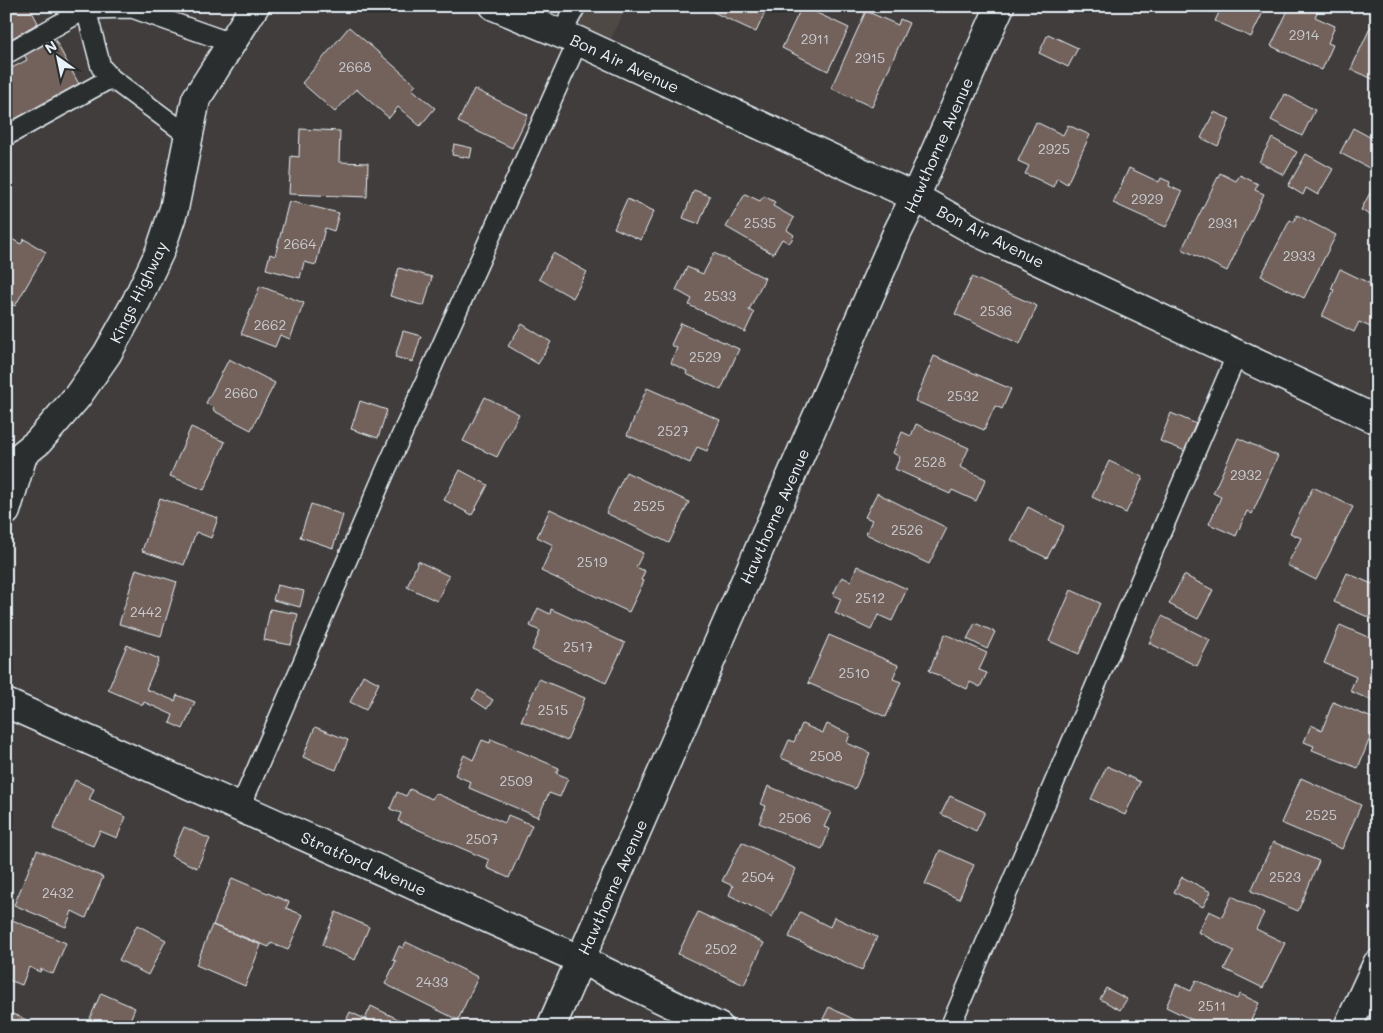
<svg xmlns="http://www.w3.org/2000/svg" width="1383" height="1033" font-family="Mali,sans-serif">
	<rect width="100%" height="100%" fill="#403d3c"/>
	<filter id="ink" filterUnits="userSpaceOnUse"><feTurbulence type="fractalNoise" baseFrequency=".02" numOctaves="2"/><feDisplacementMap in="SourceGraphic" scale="10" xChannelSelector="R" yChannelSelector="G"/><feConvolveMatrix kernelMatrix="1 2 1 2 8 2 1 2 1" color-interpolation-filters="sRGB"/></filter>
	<g filter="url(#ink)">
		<!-- built -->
		<polygon fill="#4f4845" points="523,6 627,6 610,41"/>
		<!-- building -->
		<g fill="#73625b" stroke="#e8f1f8">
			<polygon points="6,6 29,6 38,23 11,39 6,31"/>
			<polygon points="716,6 768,6 756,32 713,12"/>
			<polygon points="802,6 849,28 828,71 782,48"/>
			<polygon points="1222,6 1266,6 1251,37 1215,21"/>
			<polygon points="1290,6 1317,6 1319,8 1315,17 1335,26 1328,43 1333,45 1322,70 1271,46"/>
			<polygon points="866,11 898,25 900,19 909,23 872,107 831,88"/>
			<polygon points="1371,26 1377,29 1377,81 1351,69"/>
			<polygon points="349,27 416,85 412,89 435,108 420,126 398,107 389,118 356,89 335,112 302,83"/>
			<polygon points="1048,34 1078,48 1068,67 1039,53"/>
			<polygon points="54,38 80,86 6,125 6,71 27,60 24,54"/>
			<polygon points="474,89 528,115 512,148 458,122"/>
			<polygon points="1285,94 1315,110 1302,136 1271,120"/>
			<polygon points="1214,112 1230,119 1218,146 1201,138"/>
			<polygon points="1036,122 1063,135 1068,125 1090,135 1067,184 1057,178 1053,187 1037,179 1025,174 1029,166 1018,161"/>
			<polygon points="1353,128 1377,141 1377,160 1371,169 1340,153"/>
			<polygon points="300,129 340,131 339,162 368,163 367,197 289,194 291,156 299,157"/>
			<polygon points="1272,138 1297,152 1284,175 1259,162"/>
			<polygon points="454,144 472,148 470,158 452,155"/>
			<polygon points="1306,154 1333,169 1318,195 1306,188 1303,195 1288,186"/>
			<polygon points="1129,168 1159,182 1161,178 1170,182 1169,186 1182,192 1166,227 1113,203"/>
			<polygon points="1220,173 1236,181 1240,175 1258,184 1255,190 1264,194 1227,271 1182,249"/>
			<polygon points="1372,189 1377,191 1377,219 1361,210"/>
			<polygon points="694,190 710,196 699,224 683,218"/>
			<polygon points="745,194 760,201 764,196 775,202 773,206 794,218 787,230 794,235 791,241 789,243 782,239 773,254 726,227"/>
			<polygon points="627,199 654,211 641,240 614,228"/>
			<polygon points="289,201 339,213 334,231 325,228 316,265 304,262 300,278 266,269 270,254 275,256"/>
			<polygon points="1297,215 1336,235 1304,298 1261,276 1290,220 1294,222"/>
			<polygon points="6,236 21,244 24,239 46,252 15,306 6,301"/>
			<polygon points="553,253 587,272 573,298 539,279"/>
			<polygon points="714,253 765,278 749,310 754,313 745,332 689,305 692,299 676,290 687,267 703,274"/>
			<polygon points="399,268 432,277 424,306 390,296"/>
			<polygon points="1340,269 1377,287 1377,330 1359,322 1354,332 1322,316 1334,290 1331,289"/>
			<polygon points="972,277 1037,306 1020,344 955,314"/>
			<polygon points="260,286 304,303 290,339 280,335 275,347 241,334"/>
			<polygon points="681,323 739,349 721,390 686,374 687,371 671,363 677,348 671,345"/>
			<polygon points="522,324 551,342 538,364 508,346"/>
			<polygon points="403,331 421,336 413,362 395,357"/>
			<polygon points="934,356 1011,389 1002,409 995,406 984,430 915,401"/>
			<polygon points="229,359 275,383 251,430 216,412 213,410 214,408 206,403"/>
			<polygon points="647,388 720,420 707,451 697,447 690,463 627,435"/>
			<polygon points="485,397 519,414 497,457 463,441"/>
			<polygon points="360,401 387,410 378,438 351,429"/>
			<polygon points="1171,413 1199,425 1188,452 1160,441"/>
			<polygon points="916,424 969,448 960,467 986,479 976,501 952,490 950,494 895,469 900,457 893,453 902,432 911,436"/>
			<polygon points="191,427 225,442 204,490 170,476"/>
			<polygon points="1238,438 1278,456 1252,514 1247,511 1236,536 1209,524 1221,497 1213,493"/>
			<polygon points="1109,461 1143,477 1126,513 1092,497"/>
			<polygon points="460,470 488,485 472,515 444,500"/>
			<polygon points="626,472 689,502 669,543 606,513"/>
			<polygon points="1313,487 1353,507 1316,580 1287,565 1301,538 1290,533"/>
			<polygon points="877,493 947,528 929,564 866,534 872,520 865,517"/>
			<polygon points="160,498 218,518 211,538 196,532 184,565 142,551"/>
			<polygon points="311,504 343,515 333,548 300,537"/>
			<polygon points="1028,507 1064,526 1047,558 1011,540"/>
			<polygon points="550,509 643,553 636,567 645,571 641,580 644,581 629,612 541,571 553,545 537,537"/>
			<polygon points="418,561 449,576 437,601 407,587"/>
			<polygon points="857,566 907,589 892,621 878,615 871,630 835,613 841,599 833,595 840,580 842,577 851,581"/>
			<polygon points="136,569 177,582 161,636 119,624"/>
			<polygon points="1347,573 1372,584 1377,573 1377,621 1334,602"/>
			<polygon points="1184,575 1213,590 1198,619 1169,604"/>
			<polygon points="277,585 304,591 300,607 273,600"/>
			<polygon points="1071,590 1100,603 1079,654 1049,641"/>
			<polygon points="538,608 550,614 551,609 625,643 606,683 532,650 540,631 530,626"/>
			<polygon points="270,609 298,614 291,645 264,640"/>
			<polygon points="1162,616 1210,640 1197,666 1149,643"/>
			<polygon points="975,623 995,632 987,649 967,639"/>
			<polygon points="1340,625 1377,641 1377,703 1350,691 1356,677 1324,663"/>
			<polygon points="945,634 987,653 979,670 987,673 980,687 970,682 967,689 929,671"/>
			<polygon points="829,635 898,665 893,679 901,682 886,717 808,683"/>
			<polygon points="127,645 159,659 146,689 175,701 177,695 195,702 183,729 170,723 173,715 144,702 143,705 108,690"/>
			<polygon points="363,675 379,683 366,710 350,702"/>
			<polygon points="539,679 585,698 567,741 521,721"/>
			<polygon points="478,690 493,700 487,709 472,699"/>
			<polygon points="1333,702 1377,720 1358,768 1312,750 1314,746 1304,742 1311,725 1322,730"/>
			<polygon points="802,724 823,733 827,724 850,734 847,743 870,753 855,789 781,758 789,740 794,742"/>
			<polygon points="315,727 348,740 336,770 303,757"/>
			<polygon points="491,739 559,768 556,773 568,778 560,797 549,793 538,817 469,788 471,782 455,775 464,755 473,760 482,740 490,743"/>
			<polygon points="1107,766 1140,782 1125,815 1091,799"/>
			<polygon points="1301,778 1361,805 1342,849 1281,823"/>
			<polygon points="75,780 94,789 89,800 126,817 117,838 100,831 93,846 53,829"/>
			<polygon points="768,786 831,812 824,827 830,829 822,849 759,823 766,806 761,804"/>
			<polygon points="410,789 432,799 435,793 505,823 508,815 532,825 509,878 487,868 489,860 398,821 401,813 390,809 397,792 406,796"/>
			<polygon points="950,796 985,812 976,831 941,814"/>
			<polygon points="184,827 210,839 197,868 171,856"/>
			<polygon points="742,842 796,869 772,917 729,895 733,886 722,881"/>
			<polygon points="1273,842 1319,861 1298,911 1251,891"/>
			<polygon points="37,850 103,877 86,918 72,911 66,927 14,905"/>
			<polygon points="940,850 974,865 959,899 925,884"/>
			<polygon points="1182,877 1211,892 1203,907 1174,892"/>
			<polygon points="232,878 289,902 286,908 303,915 288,950 271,943 269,947 213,925"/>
			<polygon points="1232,896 1264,913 1256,929 1285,943 1263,988 1224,969 1234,951 1198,932 1209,911 1222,917"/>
			<polygon points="336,912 369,927 355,960 322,945"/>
			<polygon points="698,912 764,943 744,985 678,954"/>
			<polygon points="800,912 830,927 834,917 877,937 862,970 789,937"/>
			<polygon points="10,919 66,943 53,974 41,969 40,972 29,967 22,985 6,979 6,928"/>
			<polygon points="137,925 166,940 148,975 119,960"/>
			<polygon points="212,925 261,945 245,986 196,965"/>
			<polygon points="406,942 478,977 458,1020 385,984 396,961 393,960 399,946 403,948"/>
			<polygon points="1196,980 1237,999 1240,994 1259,1003 1248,1027 1205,1027 1205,1026 1166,1007 1176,984 1191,991"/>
			<polygon points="1106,988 1127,999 1120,1010 1100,999"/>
			<polygon points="101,993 135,1008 127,1027 86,1027"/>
			<polygon points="371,1006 377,1009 415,1027 343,1027 350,1012 365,1019"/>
			<polygon points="829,1007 869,1027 819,1027"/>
			<polygon points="6,1011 40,1026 40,1027 6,1027"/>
		</g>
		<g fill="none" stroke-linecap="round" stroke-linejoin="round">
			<!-- service casing -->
			<g stroke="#e8f1f8" stroke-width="22">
				<g id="service">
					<polyline points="85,6 101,67 111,78 189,136"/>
					<polyline points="561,34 576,6"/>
					<polyline points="6,54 86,9 132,8 231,43"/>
					<polyline points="6,136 111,78"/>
					<polyline points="240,808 385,472 578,41"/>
					<polyline points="950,1027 1237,354"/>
				</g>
			</g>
			<!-- minor casing -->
			<g stroke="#e8f1f8" stroke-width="31">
				<g id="minor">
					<polyline points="494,6 578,41 915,197 977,232 1377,420"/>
					<polyline points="6,468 38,442 77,397 107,354 136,302 160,251 174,209 196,99 255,6"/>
					<polyline points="6,511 23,455"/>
					<polyline points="6,703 581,960 719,1027"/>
					<polyline points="551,1027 897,233 915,197 1000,6"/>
					<polyline points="1348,1027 1377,964"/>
				</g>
			</g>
			<!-- service -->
			<use href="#service" stroke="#2a2d2e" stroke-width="19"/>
			<!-- minor -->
			<use href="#minor" stroke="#2a2d2e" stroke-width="28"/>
		</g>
	</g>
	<g text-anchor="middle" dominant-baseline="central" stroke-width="4" stroke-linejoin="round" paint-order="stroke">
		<!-- number labels -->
		<g font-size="14" fill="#cbcdd1">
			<text x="1304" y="34">2914</text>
			<text x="815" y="38">2911</text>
			<text x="870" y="57">2915</text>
			<text x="355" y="66">2668</text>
			<text x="1054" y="148">2925</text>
			<text x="1147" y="198">2929</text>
			<text x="760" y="222">2535</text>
			<text x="1223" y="222">2931</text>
			<text x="300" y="243">2664</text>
			<text x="1299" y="255">2933</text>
			<text x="720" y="295">2533</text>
			<text x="996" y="310">2536</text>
			<text x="270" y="324">2662</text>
			<text x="705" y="356">2529</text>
			<text x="241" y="392">2660</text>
			<text x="963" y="395">2532</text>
			<text x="673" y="430">2527</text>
			<text x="930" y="461">2528</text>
			<text x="1246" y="474">2932</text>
			<text x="649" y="505">2525</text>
			<text x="907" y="529">2526</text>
			<text x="592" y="561">2519</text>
			<text x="870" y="597">2512</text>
			<text x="146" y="611">2442</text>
			<text x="578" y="646">2517</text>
			<text x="854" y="672">2510</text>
			<text x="553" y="709">2515</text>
			<text x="826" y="755">2508</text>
			<text x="516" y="780">2509</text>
			<text x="1321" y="814">2525</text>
			<text x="795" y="817">2506</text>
			<text x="482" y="838">2507</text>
			<text x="758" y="876">2504</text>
			<text x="1285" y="876">2523</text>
			<text x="58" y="892">2432</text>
			<text x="721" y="948">2502</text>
			<text x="432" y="981">2433</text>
			<text x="1212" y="1005">2511</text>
		</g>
		<!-- street labels -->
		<g font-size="16" fill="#e8f1f8" stroke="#2a2d2e">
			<text transform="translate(625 63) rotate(25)">Bon Air Avenue</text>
			<text transform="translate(938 145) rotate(-66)">Hawthorne Avenue</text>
			<text transform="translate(991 236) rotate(27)">Bon Air Avenue</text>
			<text transform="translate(138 292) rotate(-64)">Kings Highway</text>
			<text transform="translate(774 516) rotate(-66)">Hawthorne Avenue</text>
			<text transform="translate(364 863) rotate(24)">Stratford Avenue</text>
			<text transform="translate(612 887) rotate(-66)">Hawthorne Avenue</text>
		</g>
	</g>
	<!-- margin -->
	<rect width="1383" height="1033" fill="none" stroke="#2a2d2e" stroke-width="25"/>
	<rect x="12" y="12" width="1358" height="1008" fill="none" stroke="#e8f1f8" stroke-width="2" filter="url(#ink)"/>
	<!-- north arrow -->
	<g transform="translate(58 58) rotate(327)" stroke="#2a2d2e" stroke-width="4" paint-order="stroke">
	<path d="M0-4L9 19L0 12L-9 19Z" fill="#e8f1f8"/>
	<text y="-8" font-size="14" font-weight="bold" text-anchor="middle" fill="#e8f1f8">N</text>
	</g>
</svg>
